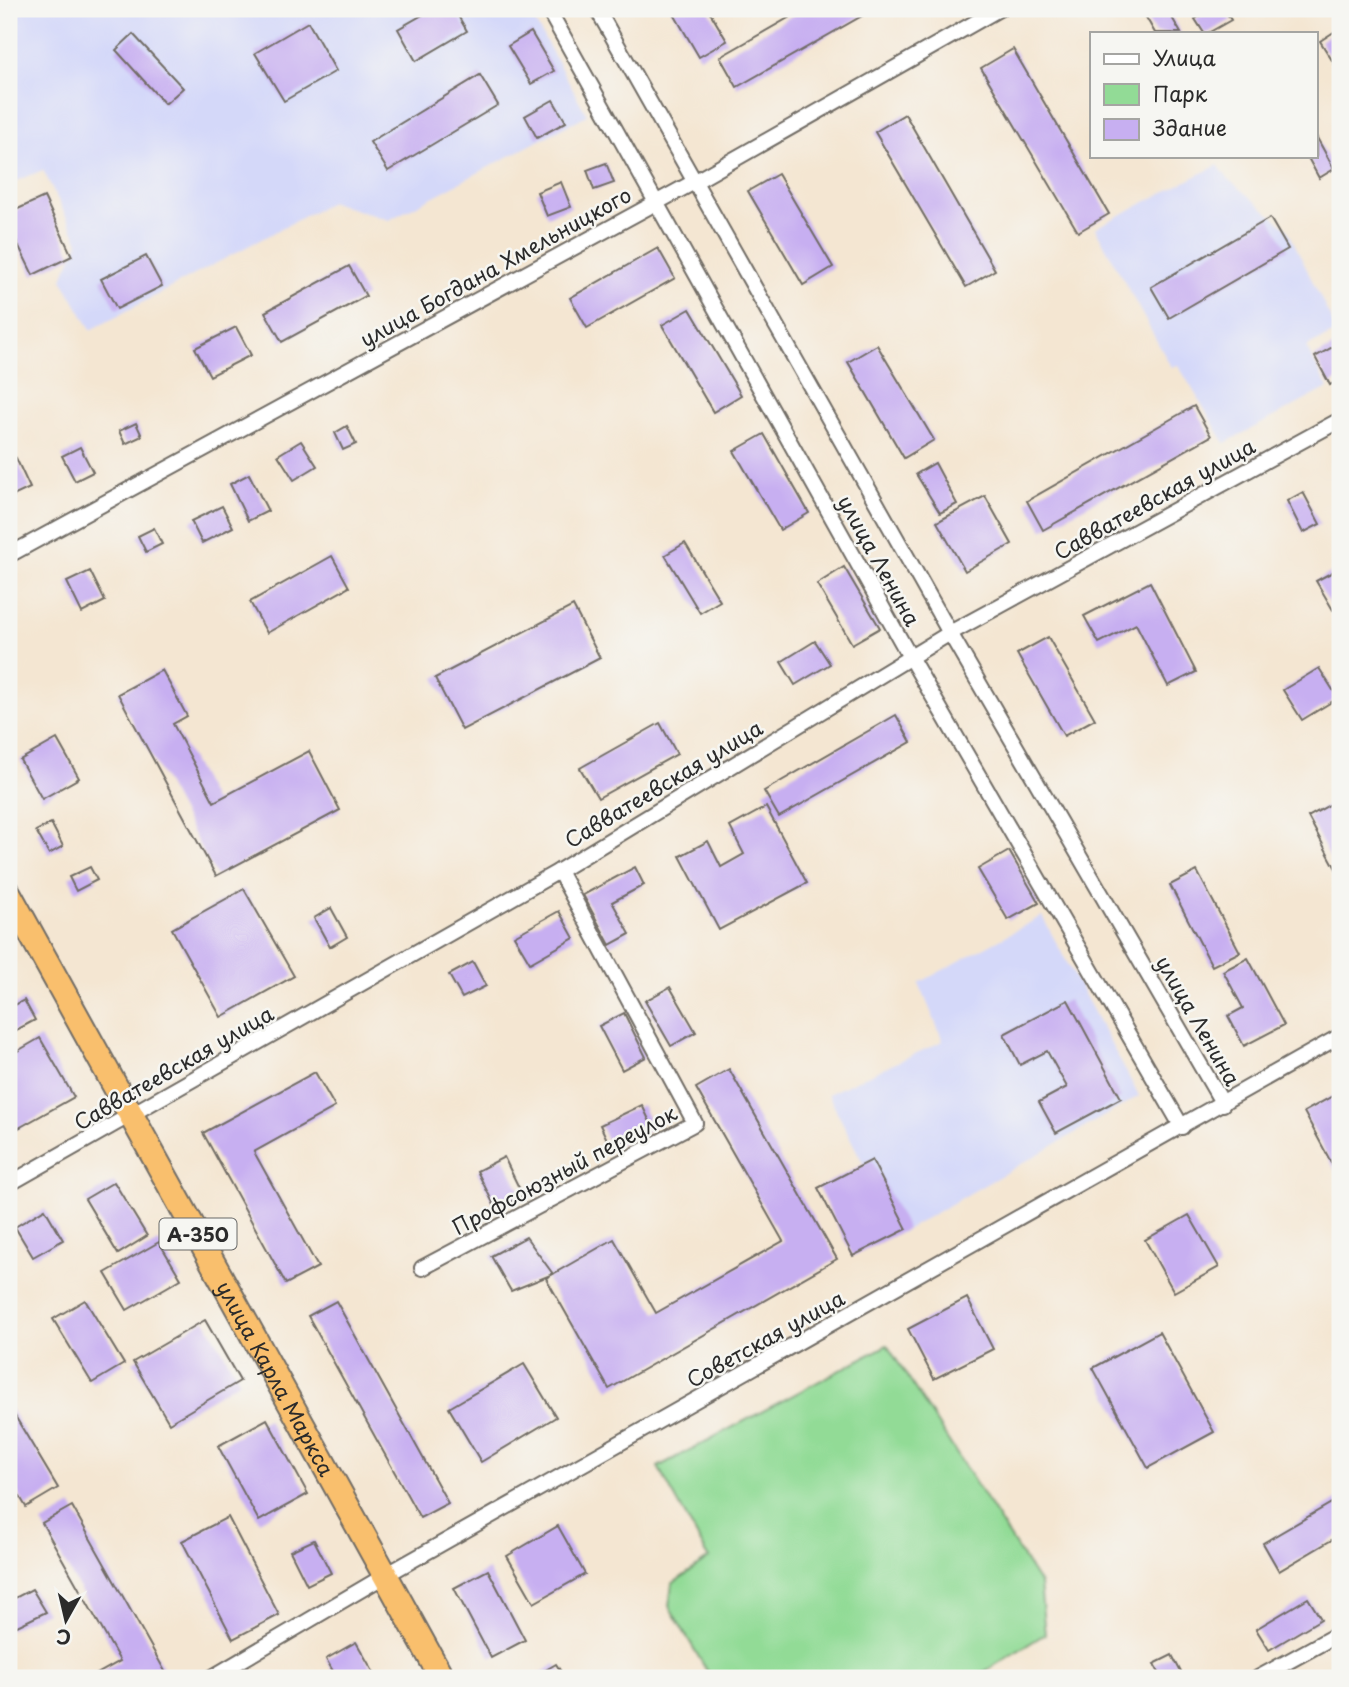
<svg xmlns="http://www.w3.org/2000/svg" width="1349" height="1687" font-family="'Playpen Sans',sans-serif">
	<rect width="100%" height="100%" fill="#f6f6f2"/>
	<filter id="ink" filterUnits="userSpaceOnUse"><feTurbulence type="fractalNoise" baseFrequency=".0143" numOctaves="2"/><feDisplacementMap in="SourceGraphic" scale="14" xChannelSelector="R" yChannelSelector="G"/><feConvolveMatrix kernelMatrix="1 2 1 2 8 2 1 2 1" color-interpolation-filters="sRGB"/></filter>
	<filter id="wash" filterUnits="userSpaceOnUse"><feTurbulence type="fractalNoise" baseFrequency=".00686" numOctaves="4" result="noise"/><feDisplacementMap in="SourceGraphic" scale="28" xChannelSelector="R" yChannelSelector="G"/><feGaussianBlur stdDeviation="1.57" result="paint"/><feColorMatrix in="noise" values="0 0 0 0 0 0 0 0 0 0 0 0 0 0 0 0 0 1.4 0 .05"/><feComposite in="paint" operator="in"/></filter>
	<g filter="url(#wash)">
		<rect width="100%" height="100%" fill="#f4e6d2"/>
		<!-- built -->
		<g fill="#d4d8f9">
			<polygon points="9,9 528,9 587,115 389,220 331,202 91,330 62,279 79,242 43,170 9,184"/>
			<polygon points="1218,165 1228,179 1287,228 1337,332 1306,347 1328,388 1225,443 1178,365 1171,367 1095,228"/>
			<polygon points="1042,916 1139,1096 899,1234 828,1094 943,1041 919,983"/>
		</g>
		<!-- green -->
		<polygon fill="#92db96" stroke="#5e8360" stroke-width="2" points="887,1345 1040,1584 1045,1634 974,1678 711,1678 669,1606 672,1584 709,1558 658,1467"/>
		<g id="blocks">
			<!-- building -->
			<g fill="#c7aff1">
				<polygon points="433,9 454,9 467,31 416,61 398,29"/>
				<polygon points="671,9 708,9 727,41 699,57"/>
				<polygon points="804,9 874,9 737,87 720,57"/>
				<polygon points="1149,9 1167,9 1181,33 1155,33 1143,12"/>
				<polygon points="1212,9 1224,9 1231,20 1208,33 1204,33 1195,19"/>
				<polygon points="308,22 336,71 284,101 255,53"/>
				<polygon points="1340,28 1340,73 1320,41"/>
				<polygon points="531,32 554,71 531,84 508,46"/>
				<polygon points="133,34 183,88 165,104 116,50"/>
				<polygon points="1013,49 1109,214 1078,232 981,68"/>
				<polygon points="480,75 498,105 388,171 370,142"/>
				<polygon points="553,100 566,122 537,138 525,116"/>
				<polygon points="905,114 995,270 966,287 875,132"/>
				<polygon points="1316,136 1334,169 1319,178 1307,156 1316,156"/>
				<polygon points="606,163 614,183 594,190 587,170"/>
				<polygon points="778,174 833,267 803,285 748,191"/>
				<polygon points="561,182 571,207 547,216 537,192"/>
				<polygon points="44,197 72,256 33,275 9,226 9,213"/>
				<polygon points="1270,218 1288,249 1169,318 1151,287"/>
				<polygon points="658,248 675,278 587,328 570,298"/>
				<polygon points="146,256 162,286 117,309 101,279"/>
				<polygon points="349,266 366,296 282,342 265,312"/>
				<polygon points="690,309 741,395 713,412 662,325"/>
				<polygon points="236,327 251,355 210,376 195,348"/>
				<polygon points="1340,343 1340,379 1330,385 1315,357"/>
				<polygon points="877,345 934,440 904,458 848,362"/>
				<polygon points="1194,406 1211,436 1043,530 1027,501"/>
				<polygon points="136,423 142,436 125,444 119,431"/>
				<polygon points="347,426 356,444 343,450 335,433"/>
				<polygon points="764,434 809,513 780,530 734,451"/>
				<polygon points="301,441 317,466 294,480 278,455"/>
				<polygon points="80,447 93,472 75,481 62,456"/>
				<polygon points="16,458 30,488 9,498 9,462"/>
				<polygon points="935,463 957,504 940,513 916,474"/>
				<polygon points="249,474 268,511 248,521 230,484"/>
				<polygon points="1303,492 1320,524 1303,533 1287,501"/>
				<polygon points="985,496 1012,544 965,571 937,522"/>
				<polygon points="222,506 233,527 202,543 191,521"/>
				<polygon points="154,528 162,544 146,552 138,536"/>
				<polygon points="685,543 720,601 700,613 665,555"/>
				<polygon points="332,556 349,587 267,633 250,602"/>
				<polygon points="844,567 880,628 852,644 817,584"/>
				<polygon points="1340,568 1340,606 1333,610 1316,581"/>
				<polygon points="90,571 105,601 82,613 67,582"/>
				<polygon points="1150,582 1196,672 1168,686 1136,624 1099,643 1084,616"/>
				<polygon points="573,606 600,658 462,730 435,678"/>
				<polygon points="1048,637 1095,719 1064,736 1017,654"/>
				<polygon points="815,641 830,664 795,685 781,662"/>
				<polygon points="1319,668 1338,698 1302,720 1283,690"/>
				<polygon points="162,670 187,716 173,724 214,802 309,751 340,810 216,876 118,694"/>
				<polygon points="896,715 911,742 779,817 764,791"/>
				<polygon points="660,723 677,754 598,798 580,768"/>
				<polygon points="57,739 79,778 42,799 20,760"/>
				<polygon points="1340,799 1340,876 1308,817"/>
				<polygon points="766,807 807,883 719,930 680,856 708,841 721,867 744,854 730,827"/>
				<polygon points="51,823 63,846 49,854 36,831"/>
				<polygon points="1009,851 1039,903 1008,920 978,869"/>
				<polygon points="90,867 97,880 76,891 69,877"/>
				<polygon points="635,867 644,885 612,902 630,934 610,945 583,895"/>
				<polygon points="1197,871 1240,952 1212,966 1170,885"/>
				<polygon points="244,889 294,976 221,1017 172,929"/>
				<polygon points="331,908 347,937 330,947 314,918"/>
				<polygon points="559,911 574,938 530,963 514,936"/>
				<polygon points="1248,958 1284,1025 1244,1046 1228,1016 1243,1008 1223,971"/>
				<polygon points="473,962 486,986 462,998 449,975"/>
				<polygon points="670,987 696,1032 671,1046 645,1001"/>
				<polygon points="24,1000 35,1020 9,1034 9,1008"/>
				<polygon points="1068,1000 1121,1098 1056,1133 1039,1102 1067,1087 1047,1051 1020,1065 1004,1034"/>
				<polygon points="624,1013 646,1057 622,1070 599,1026"/>
				<polygon points="40,1038 74,1097 17,1129 9,1114 9,1056"/>
				<polygon points="729,1069 837,1259 609,1389 546,1278 614,1239 656,1313 783,1241 696,1088"/>
				<polygon points="315,1072 335,1107 254,1152 318,1267 286,1284 203,1133"/>
				<polygon points="1340,1092 1340,1179 1304,1112"/>
				<polygon points="642,1105 653,1128 611,1148 600,1125"/>
				<polygon points="504,1157 523,1196 496,1209 477,1171"/>
				<polygon points="872,1160 907,1229 853,1256 818,1188"/>
				<polygon points="114,1182 147,1236 118,1254 85,1199"/>
				<polygon points="45,1209 63,1240 33,1257 15,1227"/>
				<polygon points="1189,1215 1219,1267 1174,1292 1145,1240"/>
				<polygon points="526,1237 553,1274 511,1291 491,1256"/>
				<polygon points="159,1242 181,1279 127,1310 105,1273"/>
				<polygon points="967,1298 993,1349 934,1379 908,1329"/>
				<polygon points="85,1300 124,1364 92,1383 53,1319"/>
				<polygon points="336,1301 448,1503 420,1518 308,1316"/>
				<polygon points="205,1320 240,1381 169,1423 133,1362"/>
				<polygon points="1159,1332 1214,1432 1148,1468 1093,1368"/>
				<polygon points="524,1364 556,1417 481,1462 449,1408"/>
				<polygon points="9,1406 58,1488 26,1507 9,1478"/>
				<polygon points="267,1419 308,1494 259,1521 218,1446"/>
				<polygon points="1340,1498 1340,1535 1279,1571 1263,1543"/>
				<polygon points="72,1506 166,1673 157,1678 90,1678 120,1661 42,1523"/>
				<polygon points="228,1517 279,1615 233,1639 182,1541"/>
				<polygon points="558,1526 585,1574 534,1603 507,1556"/>
				<polygon points="314,1540 331,1573 307,1585 290,1551"/>
				<polygon points="488,1570 525,1640 491,1658 454,1588"/>
				<polygon points="32,1589 46,1612 9,1630 9,1601"/>
				<polygon points="1308,1598 1321,1619 1269,1650 1256,1629"/>
				<polygon points="356,1642 374,1673 365,1678 337,1678 326,1659"/>
				<polygon points="1172,1655 1184,1678 1162,1678 1154,1664"/>
				<polygon points="556,1664 565,1678 532,1678"/>
			</g>
		</g>
	</g>
	<g filter="url(#ink)">
		<use href="#blocks" fill-opacity="0" stroke="#716c65" stroke-width="2"/>
		<g fill="none" stroke-linecap="round" stroke-linejoin="round">
			<!-- street casing -->
			<g stroke="#716c65" stroke-width="18">
				<g id="street">
					<polyline points="548,9 910,657 1182,1127"/>
					<polyline points="597,9 950,633 1223,1104"/>
					<polyline points="9,555 696,181 999,9"/>
					<polyline points="9,1184 559,871 950,633 1340,420"/>
					<polyline points="422,1268 695,1123 559,871"/>
					<polyline points="211,1678 386,1575 1340,1036"/>
					<polyline points="1258,1678 1340,1633"/>
				</g>
			</g>
			<!-- highway casing -->
			<g stroke="#716c65" stroke-width="28">
				<g id="highway">
					<path id="s1" d="M 9,894 L 442,1678"/>
				</g>
			</g>
			<!-- street -->
			<use href="#street" stroke="#fff" stroke-width="14"/>
			<!-- highway -->
			<use href="#highway" stroke="#f9bf6d" stroke-width="24"/>
		</g>
	</g>
	<g text-anchor="middle" dominant-baseline="central" stroke-width="5" stroke-linejoin="round" paint-order="stroke">
		<!-- shield labels -->
		<rect fill="#f6f6f2" stroke="#686867" stroke-width="2" x="159.5" y="1218.5" width="77" height="31" rx="5"/>
		<g font-size="19" font-weight="bold" fill="#2b2b2b">
			<text x="198" y="1234">А-350</text>
		</g>
		<!-- street labels -->
		<g font-size="21" fill="#2b2b2b" stroke="#f6f6f2">
			<text transform="translate(495 266) rotate(-29)">улица Богдана Хмельницкого</text>
			<text transform="translate(1154 498) rotate(-29)">Савватеевская улица</text>
			<text transform="translate(880 560) rotate(61)">улица Ленина</text>
			<text transform="translate(663 783) rotate(-31)">Савватеевская улица</text>
			<text transform="translate(1199 1020) rotate(60)">улица Ленина</text>
			<text transform="translate(173 1067) rotate(-30)">Савватеевская улица</text>
			<text transform="translate(564 1169) rotate(-28)">Профсоюзный переулок</text>
			<text transform="translate(765 1338) rotate(-29)">Советская улица</text>
			<text stroke="none"><textPath href="#s1" startOffset="553">улица Карла Маркса</textPath></text>
		</g>
	</g>
	<!-- margin -->
	<rect width="1349" height="1687" fill="none" stroke="#f6f6f2" stroke-width="35"/>
	<!-- legend -->
	<rect x="1090" y="32" width="228" height="126" fill="#f6f6f2" stroke="#a5a5a2" stroke-width="2"/>
	<rect x="1104" y="54" width="35" height="10" fill="#ffffff" stroke="#a5a5a2" stroke-width="2"/>
	<text x="1153" y="66" font-size="21" fill="#2b2b2b">Улица</text>
	<rect x="1104" y="84" width="35" height="21" fill="#92db96" stroke="#a5a5a2" stroke-width="2"/>
	<text x="1153" y="102" font-size="21" fill="#2b2b2b">Парк</text>
	<rect x="1104" y="119" width="35" height="21" fill="#c7aff1" stroke="#a5a5a2" stroke-width="2"/>
	<text x="1153" y="136" font-size="21" fill="#2b2b2b">Здание</text>
	<!-- north arrow -->
	<g transform="translate(66 1620) rotate(188)" stroke="#f6f6f2" stroke-width="5" paint-order="stroke">
	<path d="M0-5L12 26L0 18L-12 26Z" fill="#2b2b2b"/>
	<text y="-10" font-size="19" font-weight="bold" text-anchor="middle" fill="#2b2b2b">С</text>
	</g>
</svg>
